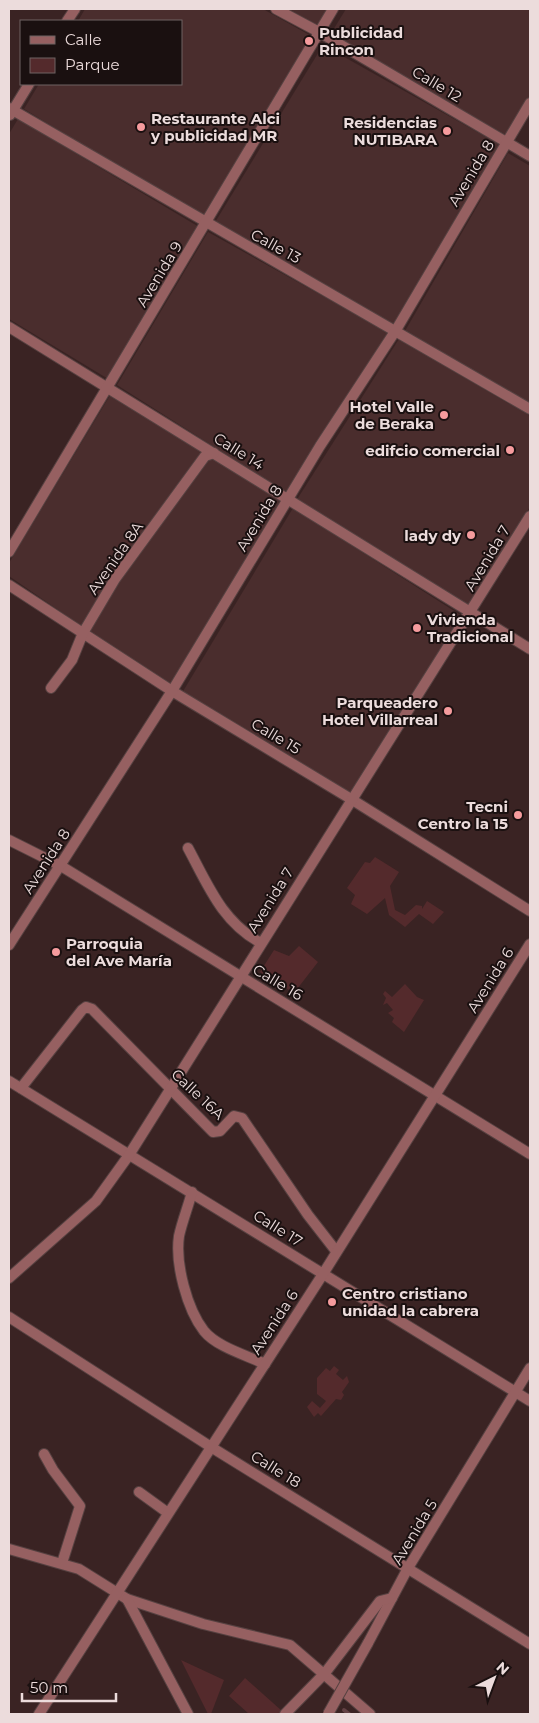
<svg xmlns="http://www.w3.org/2000/svg" width="539" height="1723" font-family="Montserrat,sans-serif">
	<rect width="100%" height="100%" fill="#3a2323"/>
	<!-- built -->
	<g fill="#4a2d2d">
		<polygon points="85,9 263,9 313,37 205,219 24,109 39,84 181,84 181,21 78,21"/>
		<polygon points="283,9 329,9 317,28"/>
		<polygon points="346,9 530,9 530,101 508,136 330,35"/>
		<polygon points="323,45 502,146 396,326 214,224"/>
		<polygon points="18,119 199,227 110,380 9,319 9,134"/>
		<polygon points="508,153 530,166 530,404 405,331"/>
		<polygon points="208,232 391,334 288,494 117,385"/>
		<polygon points="399,339 530,416 530,507 467,609 296,501"/>
		<polygon points="112,392 280,501 171,688 9,576 9,563"/>
		<polygon points="293,508 462,616 352,793 182,693"/>
	</g>
	<!-- green -->
	<g fill="#542a2c">
		<polygon points="375,857 399,872 390,886 395,910 405,915 416,905 422,906 422,909 427,901 444,912 433,924 419,914 405,927 389,915 385,898 367,914 351,904 355,895 347,888 365,862 370,863"/>
		<polygon points="299,946 318,962 294,993 260,972 274,950 289,956"/>
		<polygon points="405,984 417,997 424,1000 404,1032 392,1022 394,1018 388,1013 393,1010 387,1003 383,1005 386,998 383,994 385,991 392,997"/>
		<polygon points="334,1366 339,1370 336,1374 343,1380 347,1376 349,1382 342,1392 344,1395 341,1400 336,1399 321,1416 318,1413 314,1417 307,1407 312,1401 320,1408 326,1401 317,1394 317,1378 326,1368 330,1371"/>
		<polygon points="181,1660 224,1680 211,1714 208,1714"/>
		<polygon points="245,1678 282,1711 279,1714 249,1714 229,1696"/>
	</g>
	<g fill="none" stroke-linecap="round" stroke-linejoin="round">
		<!-- stream -->
		<polyline stroke="#644245" stroke-width="4" points="344,1710 349,1714"/>
		<!-- minor casing -->
		<g stroke="#564141" stroke-width="12">
			<g id="minor">
				<polyline points="276,9 319,32 530,156"/>
				<polyline points="67,21 75,9"/>
				<polyline points="9,108 530,409"/>
				<polyline points="10,115 29,84"/>
				<polyline points="9,327 530,649"/>
				<polyline points="9,552 333,9"/>
				<polyline points="9,585 172,691 351,799 530,911"/>
				<polyline points="51,688 72,660 83,633 115,579 205,456 214,453"/>
				<polyline points="9,840 61,866 530,1154"/>
				<path d="M 188,848 C 208,885 222,922 261,943"/>
				<polyline points="9,945 172,691 320,446 396,330 530,103"/>
				<polyline points="9,1081 530,1401"/>
				<polyline points="21,1088 82,1010 86,1007 92,1009 213,1132 220,1131 234,1116 242,1118 308,1215 336,1251"/>
				<path d="M 192,1192 C 188,1207 182,1222 179,1236 C 175,1264 187,1309 204,1331 C 217,1347 246,1355 265,1364"/>
				<polyline points="9,1278 96,1201 129,1155 530,516"/>
				<polyline points="9,1317 211,1447 530,1644"/>
				<polyline points="44,1454 53,1470 80,1506 62,1563"/>
				<polyline points="139,1492 168,1513"/>
				<polyline points="9,1549 79,1569 127,1599 203,1624 290,1645 370,1714"/>
				<polyline points="127,1599 188,1714"/>
				<polyline points="368,1643 408,1568 530,1368"/>
				<polyline points="39,1714 323,1274 530,944"/>
				<polyline points="285,1714 325,1673 380,1601 392,1598"/>
			</g>
		</g>
		<!-- minor -->
		<use href="#minor" stroke="#966061" stroke-width="10"/>
		<!-- minor-bridge casing -->
		<g stroke="#564141" stroke-width="12" stroke-linecap="butt">
			<polyline id="minor-bridge" points="328,1714 368,1643"/>
		</g>
		<!-- minor-bridge -->
		<use href="#minor-bridge" stroke="#966061" stroke-width="10"/>
	</g>
	<!-- markers -->
	<g fill="#f59b9d" stroke="#1a1010" stroke-width="2">
		<circle cx="309" cy="41" r="5"/>
		<circle cx="141" cy="127" r="5"/>
		<circle cx="447" cy="131" r="5"/>
		<circle cx="444" cy="415" r="5"/>
		<circle cx="510" cy="450" r="5"/>
		<circle cx="471" cy="535" r="5"/>
		<circle cx="417" cy="628" r="5"/>
		<circle cx="448" cy="711" r="5"/>
		<circle cx="518" cy="815" r="5"/>
		<circle cx="56" cy="952" r="5"/>
		<circle cx="332" cy="1302" r="5"/>
	</g>
	<g text-anchor="middle" dominant-baseline="central" stroke-width="4" stroke-linejoin="round" paint-order="stroke">
		<!-- poi labels -->
		<g font-size="15" font-weight="bold" fill="#ecdcdc" stroke="#1a1010" text-anchor="end">
			<text x="319" y="32" text-anchor="start">Publicidad<tspan x="319" dy="17">Rincon</tspan></text>
			<text x="151" y="118" text-anchor="start">Restaurante Alci<tspan x="151" dy="17">y publicidad MR</tspan></text>
			<text x="437" y="122">Residencias<tspan x="437" dy="17">NUTIBARA</tspan></text>
			<text x="434" y="406">Hotel Valle<tspan x="434" dy="17">de Beraka</tspan></text>
			<text x="500" y="450">edifcio comercial</text>
			<text x="461" y="535">lady dy</text>
			<text x="427" y="619" text-anchor="start">Vivienda<tspan x="427" dy="17">Tradicional</tspan></text>
			<text x="438" y="702">Parqueadero<tspan x="438" dy="17">Hotel Villarreal</tspan></text>
			<text x="508" y="806">Tecni<tspan x="508" dy="17">Centro la 15</tspan></text>
			<text x="66" y="943" text-anchor="start">Parroquia<tspan x="66" dy="17">del Ave María</tspan></text>
			<text x="342" y="1293" text-anchor="start">Centro cristiano<tspan x="342" dy="17">unidad la cabrera</tspan></text>
		</g>
		<!-- street labels -->
		<g font-size="15" fill="#ecdcdc" stroke="#1a1010">
			<text transform="translate(437 84) rotate(31)">Calle 12</text>
			<text transform="translate(471 173) rotate(-59)">Avenida 8</text>
			<text transform="translate(276 246) rotate(29)">Calle 13</text>
			<text transform="translate(159 274) rotate(-59)">Avenida 9</text>
			<text transform="translate(239 451) rotate(32)">Calle 14</text>
			<text transform="translate(259 518) rotate(-59)">Avenida 8</text>
			<text transform="translate(115 558) rotate(-55)">Avenida 8A</text>
			<text transform="translate(487 558) rotate(-59)">Avenida 7</text>
			<text transform="translate(276 736) rotate(31)">Calle 15</text>
			<text transform="translate(46 861) rotate(-57)">Avenida 8</text>
			<text transform="translate(270 900) rotate(-58)">Avenida 7</text>
			<text transform="translate(490 980) rotate(-58)">Avenida 6</text>
			<text transform="translate(278 982) rotate(31)">Calle 16</text>
			<text transform="translate(198 1094) rotate(43)">Calle 16A</text>
			<text transform="translate(278 1228) rotate(32)">Calle 17</text>
			<text transform="translate(274 1322) rotate(-57)">Avenida 6</text>
			<text transform="translate(276 1469) rotate(32)">Calle 18</text>
			<text transform="translate(414 1532) rotate(-59)">Avenida 5</text>
		</g>
	</g>
	<!-- border -->
	<rect width="539" height="1723" fill="none" stroke="#ecdcdc" stroke-width="20"/>
	<!-- legend -->
	<rect x="20" y="20" width="162" height="65" fill="#1a1010" stroke="#6e6262"/>
	<rect x="30" y="36" width="25" height="8" fill="#966061" stroke="#6e6262"/>
	<text x="65" y="45" font-size="15" fill="#ecdcdc">Calle</text>
	<rect x="30" y="58" width="25" height="15" fill="#542a2c" stroke="#6e6262"/>
	<text x="65" y="70" font-size="15" fill="#ecdcdc">Parque</text>
	<!-- north arrow -->
	<g transform="translate(494 1678) rotate(42)" stroke="#1a1010" stroke-width="4" paint-order="stroke">
	<path d="M0-4L9 19L0 12L-9 19Z" fill="#ecdcdc"/>
	<text y="-8" font-size="14" font-weight="bold" text-anchor="middle" fill="#ecdcdc">N</text>
	</g>
	<!-- scale -->
	<path d="M22 1693v8h94v-8" fill="none" stroke="#ecdcdc" stroke-width="2.5"/>
	<text x="30" y="1693" font-size="15" fill="#ecdcdc" stroke="#1a1010" stroke-width="4" paint-order="stroke">50 m</text>
</svg>
